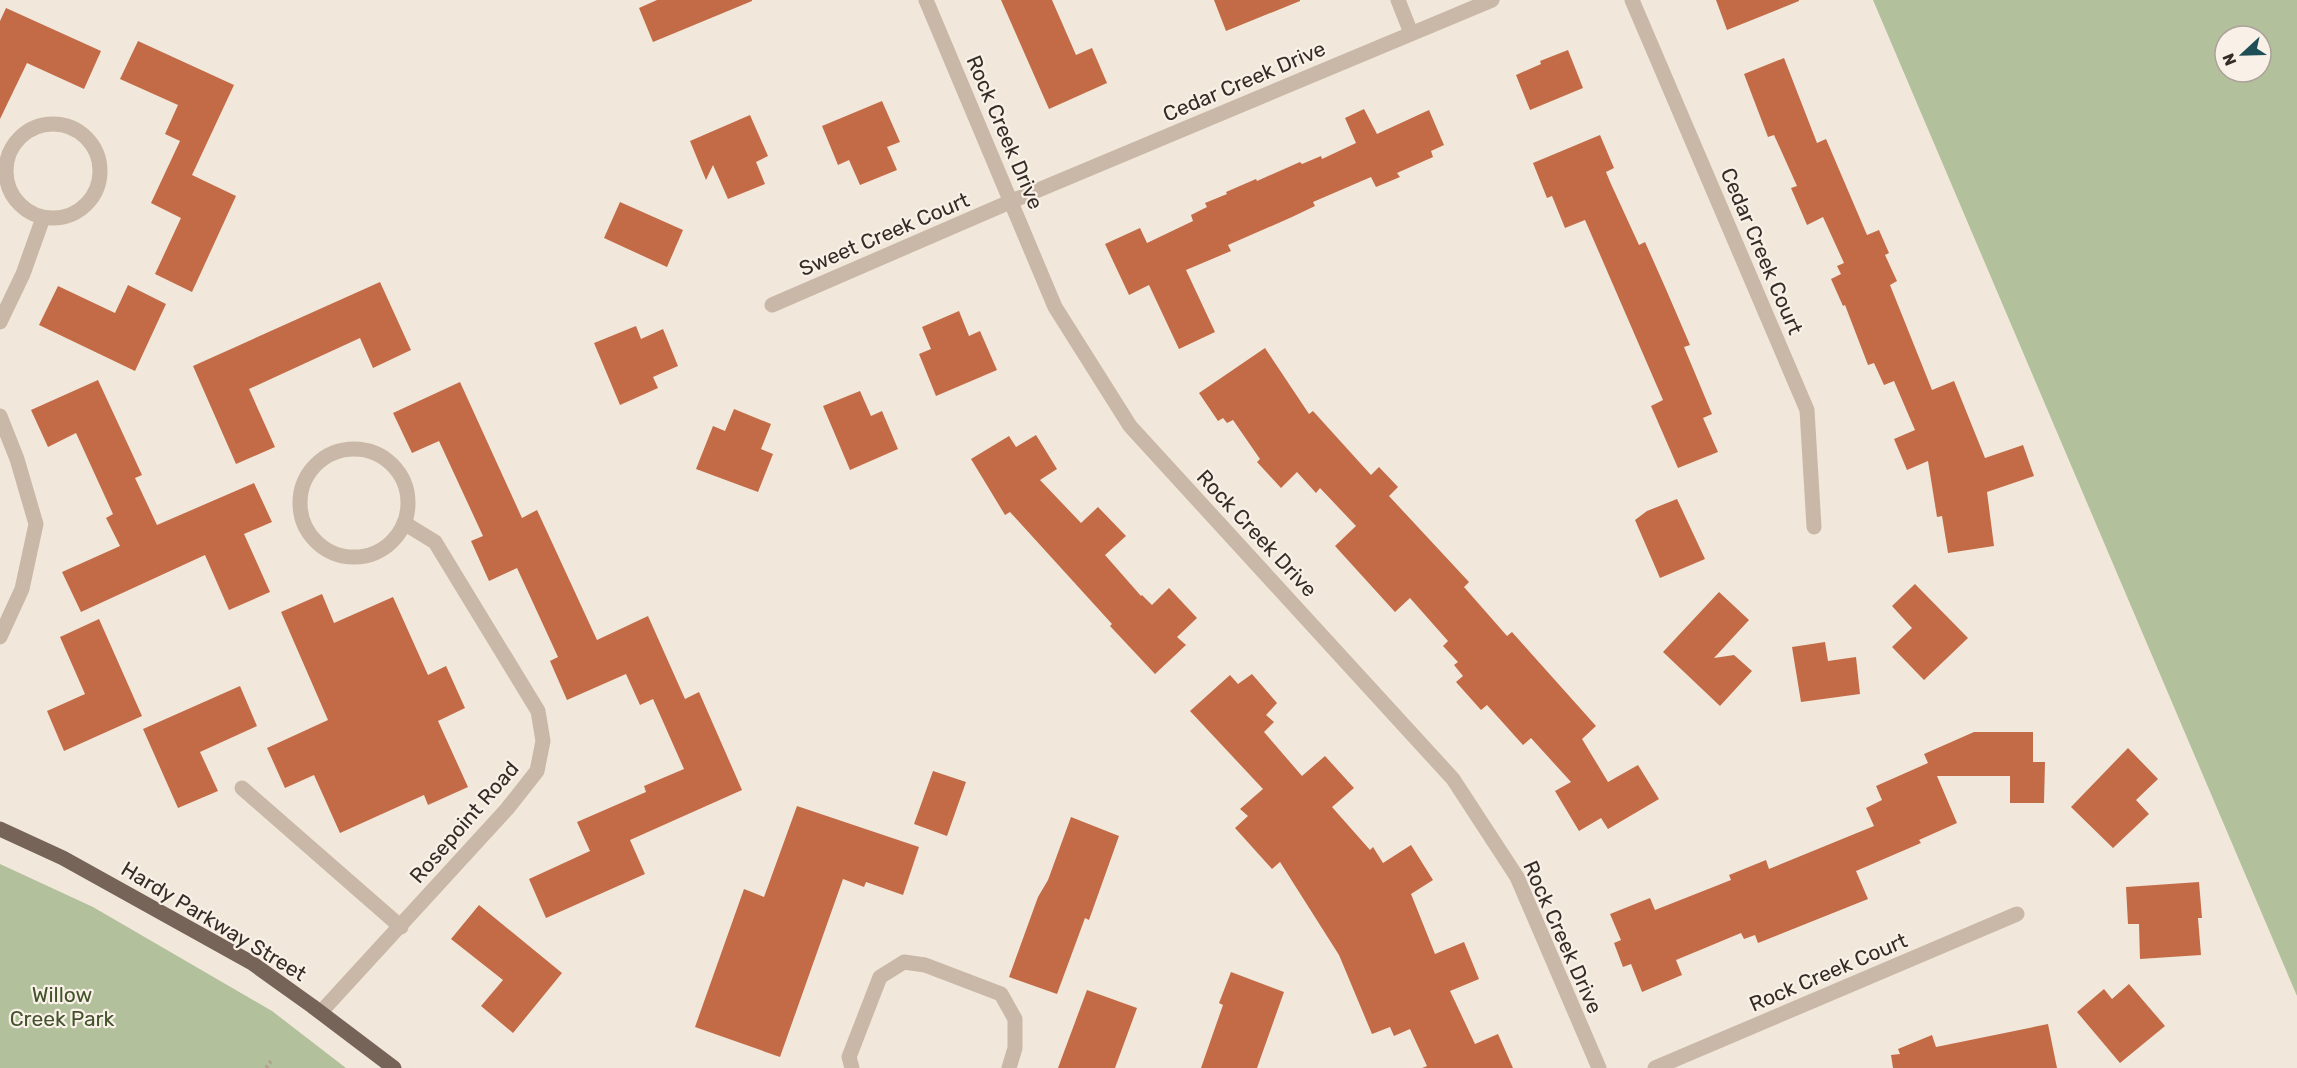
<svg xmlns="http://www.w3.org/2000/svg" width="2297" height="1068" font-family="Rubik,sans-serif">
	<rect width="100%" height="100%" fill="#f1e8db"/>
	<!-- green -->
	<g fill="#b2c09b" fill-rule="evenodd">
		<path d="M 1873,0 L 2297,0 L 2297,996 ZM 2225,36 L 2261,36 L 2261,72 L 2225,72 Z"/>
		<polygon points="0,864 93,907 272,1011 346,1068 0,1068"/>
	</g>
	<!-- building -->
	<g fill="#c36b47">
		<polygon points="657,0 752,0 752,1 653,42 639,8"/>
		<polygon points="1001,0 1052,0 1076,55 1092,48 1107,83 1049,109"/>
		<polygon points="1214,0 1300,0 1300,1 1226,31"/>
		<polygon points="1716,0 1799,0 1799,1 1727,30"/>
		<polygon points="6,8 101,51 84,89 27,63 0,119 0,21"/>
		<polygon points="138,41 234,85 192,175 236,196 192,292 155,274 181,218 151,203 180,141 165,134 178,105 120,79"/>
		<polygon points="1568,50 1583,88 1530,110 1516,75 1541,64 1540,61"/>
		<polygon points="1784,58 1817,143 1826,139 1867,235 1879,230 1889,253 1885,255 1897,281 1890,285 1932,390 1954,381 1985,458 2023,445 2034,476 1987,492 1994,546 1948,553 1942,516 1937,517 1928,461 1907,470 1894,439 1915,430 1894,381 1884,385 1874,363 1868,365 1845,305 1843,306 1831,279 1841,274 1837,266 1844,263 1823,217 1807,225 1791,188 1797,186 1774,135 1768,137 1744,74"/>
		<polygon points="882,101 900,142 887,147 897,170 860,185 849,160 838,165 822,126"/>
		<polygon points="1364,109 1377,134 1429,110 1444,145 1431,151 1433,157 1397,173 1400,177 1376,187 1371,177 1313,202 1315,206 1292,217 1228,245 1231,251 1186,270 1215,332 1179,349 1149,285 1129,295 1105,244 1140,228 1147,243 1193,221 1191,215 1207,207 1205,203 1227,194 1226,192 1256,179 1257,181 1300,162 1302,164 1321,156 1322,159 1356,143 1345,118"/>
		<polygon points="750,115 768,156 756,162 765,184 728,199 713,165 706,180 690,141"/>
		<polygon points="1600,135 1614,168 1606,172 1611,184 1639,245 1645,242 1665,287 1690,345 1684,347 1712,414 1703,418 1718,452 1678,468 1651,406 1663,400 1585,220 1565,228 1552,196 1547,198 1533,163"/>
		<polygon points="620,202 683,230 667,267 604,238"/>
		<polygon points="380,282 411,350 373,368 360,338 249,389 275,447 236,464 193,366"/>
		<polygon points="128,285 166,304 135,371 39,325 58,286 115,313"/>
		<polygon points="959,311 969,336 980,331 997,370 936,396 919,354 931,349 922,327"/>
		<polygon points="636,326 641,339 663,329 678,366 653,377 658,388 620,405 594,343"/>
		<polygon points="1265,348 1309,414 1313,411 1371,475 1379,467 1398,487 1389,496 1469,582 1464,587 1507,636 1512,632 1596,726 1582,739 1608,782 1638,765 1659,799 1608,829 1601,818 1579,831 1555,791 1571,782 1531,738 1523,745 1487,705 1481,710 1456,682 1463,676 1454,665 1458,662 1443,646 1448,641 1410,598 1395,612 1335,546 1356,526 1320,488 1316,493 1297,472 1281,488 1257,462 1260,459 1233,420 1227,423 1223,418 1218,421 1199,393"/>
		<polygon points="98,380 142,475 135,478 157,525 254,483 272,522 244,534 270,592 229,610 205,555 81,612 62,572 120,546 106,518 113,514 76,433 48,447 31,410"/>
		<polygon points="460,382 522,518 537,510 597,640 648,616 685,699 699,692 742,790 630,840 645,874 546,918 529,879 590,851 577,822 646,792 644,786 684,769 653,699 640,705 626,674 567,700 550,661 558,657 517,568 489,581 471,541 483,536 439,441 412,453 393,413"/>
		<polygon points="860,391 871,416 882,411 898,449 850,470 823,406"/>
		<polygon points="734,409 771,424 761,449 773,454 758,492 696,469 713,426 725,431"/>
		<polygon points="1036,435 1057,469 1040,480 1081,523 1098,507 1126,536 1105,555 1141,596 1142,595 1152,605 1169,588 1197,618 1177,637 1186,645 1155,674 1110,626 1112,624 1010,512 1005,515 971,459 1009,436 1016,447"/>
		<polygon points="1677,499 1705,559 1660,578 1635,520 1647,511"/>
		<polygon points="1915,584 1968,638 1924,680 1892,647 1912,628 1892,606"/>
		<polygon points="1719,592 1749,620 1714,658 1734,655 1752,671 1720,706 1663,652"/>
		<polygon points="322,594 334,623 393,597 428,675 446,666 465,708 438,721 468,787 428,805 424,795 340,833 314,775 285,788 267,748 328,720 281,612"/>
		<polygon points="99,619 142,716 64,751 47,711 85,694 60,637"/>
		<polygon points="1825,642 1828,661 1856,657 1860,694 1801,702 1792,647"/>
		<polygon points="1252,674 1277,703 1266,715 1274,722 1264,732 1302,776 1325,756 1354,788 1332,807 1370,850 1373,847 1383,863 1411,845 1433,880 1411,894 1435,954 1464,942 1479,979 1450,991 1475,1044 1498,1034 1513,1068 1422,1068 1427,1066 1410,1029 1394,1036 1390,1027 1372,1034 1339,955 1280,862 1272,869 1235,828 1248,816 1240,809 1263,789 1190,711 1230,675 1238,684"/>
		<polygon points="240,686 257,726 200,752 218,791 178,808 143,729"/>
		<polygon points="1974,732 2033,732 2033,762 2045,762 2044,803 2010,803 2010,776 1937,776 1957,823 1919,840 1921,843 1856,871 1868,899 1758,943 1755,935 1744,939 1741,933 1676,960 1682,975 1642,992 1631,964 1623,967 1614,943 1621,940 1610,914 1650,898 1655,910 1731,880 1729,875 1766,860 1769,869 1874,826 1866,808 1882,800 1876,786 1928,763 1924,754"/>
		<polygon points="2128,748 2158,779 2136,800 2149,814 2113,848 2071,807"/>
		<polygon points="933,771 966,782 947,836 914,824"/>
		<polygon points="797,806 919,847 903,895 866,882 864,887 843,879 780,1057 695,1027 744,889 764,897"/>
		<polygon points="1071,817 1119,836 1089,920 1085,918 1057,994 1009,977 1038,897 1048,880"/>
		<polygon points="2199,882 2202,918 2198,918 2201,955 2140,959 2139,924 2128,924 2126,887"/>
		<polygon points="479,905 562,973 513,1033 481,1006 503,980 451,939"/>
		<polygon points="1231,972 1284,992 1257,1068 1201,1068 1223,1005 1219,1003"/>
		<polygon points="2129,984 2165,1026 2120,1063 2077,1012 2104,989 2112,999"/>
		<polygon points="1087,990 1137,1008 1115,1068 1058,1068"/>
		<polygon points="2048,1024 2057,1068 1893,1068 1891,1055 1900,1054 1898,1049 1932,1035 1936,1047"/>
	</g>
	<g fill="none" stroke-linecap="round" stroke-linejoin="round">
		<!-- path -->
		<polyline stroke="#b4a291" stroke-width="4" stroke-dasharray="3 3" stroke-linecap="butt" points="266,1068 271,1061"/>
		<!-- minor -->
		<g stroke="#c9b8a7" stroke-width="15">
			<polyline points="926,0 1055,307 1130,426 1453,779 1517,877 1599,1068"/>
			<polyline points="1398,0 1411,33"/>
			<polyline points="1632,0 1807,410 1814,527"/>
			<circle cx="53" cy="171" r="47"/>
			<polyline points="772,305 1012,201 1492,0"/>
			<polyline points="0,322 23,274 43,218"/>
			<polyline points="0,416 17,459 36,524 22,589 0,637"/>
			<circle cx="354" cy="503" r="54"/>
			<polyline points="242,788 401,927"/>
			<polyline points="321,1012 507,809 537,771 543,741 538,711 435,542 404,523"/>
			<polyline points="852,1068 849,1057 880,977 904,962 925,965 1001,994 1015,1019 1015,1048 1009,1068"/>
			<polyline points="1655,1068 2017,914"/>
		</g>
		<!-- major -->
		<polyline stroke="#776459" stroke-width="15" points="0,829 63,858 252,963 312,1006 394,1068"/>
	</g>
	<g text-anchor="middle" dominant-baseline="central" stroke-width="4.5" stroke-linejoin="round" paint-order="stroke">
		<!-- street labels -->
		<g font-size="21" fill="#352c27" stroke="#f9f1e7">
			<text transform="translate(1244 81) rotate(-23)">Cedar Creek Drive</text>
			<text transform="translate(1005 132) rotate(67)">Rock Creek Drive</text>
			<text transform="translate(884 234) rotate(-23)">Sweet Creek Court</text>
			<text transform="translate(1762 251) rotate(67)">Cedar Creek Court</text>
			<text transform="translate(1257 533) rotate(47)">Rock Creek Drive</text>
			<text transform="translate(464 822) rotate(-49)">Rosepoint Road</text>
			<text transform="translate(214 921) rotate(31)">Hardy Parkway Street</text>
			<text transform="translate(1563 937) rotate(66)">Rock Creek Drive</text>
			<text transform="translate(1828 972) rotate(-23)">Rock Creek Court</text>
		</g>
		<!-- park labels -->
		<g font-size="21" fill="#43532c" stroke="#f9f1e7">
			<text x="62" y="994">Willow<tspan x="62" dy="24">Creek Park</tspan></text>
		</g>
	</g>
	<!-- north arrow -->
	<g transform="translate(2243 54) rotate(248)"><circle r="28" fill="#f9f1e7" stroke="#aba29a" stroke-width="1.5"/>
	<path d="M0-4.5L10 22L0 15L-10 22Z" fill="#1e4f56"/>
	<text y="-9" font-size="16" font-weight="bold" text-anchor="middle" fill="#352c27">N</text>
	</g>
</svg>
